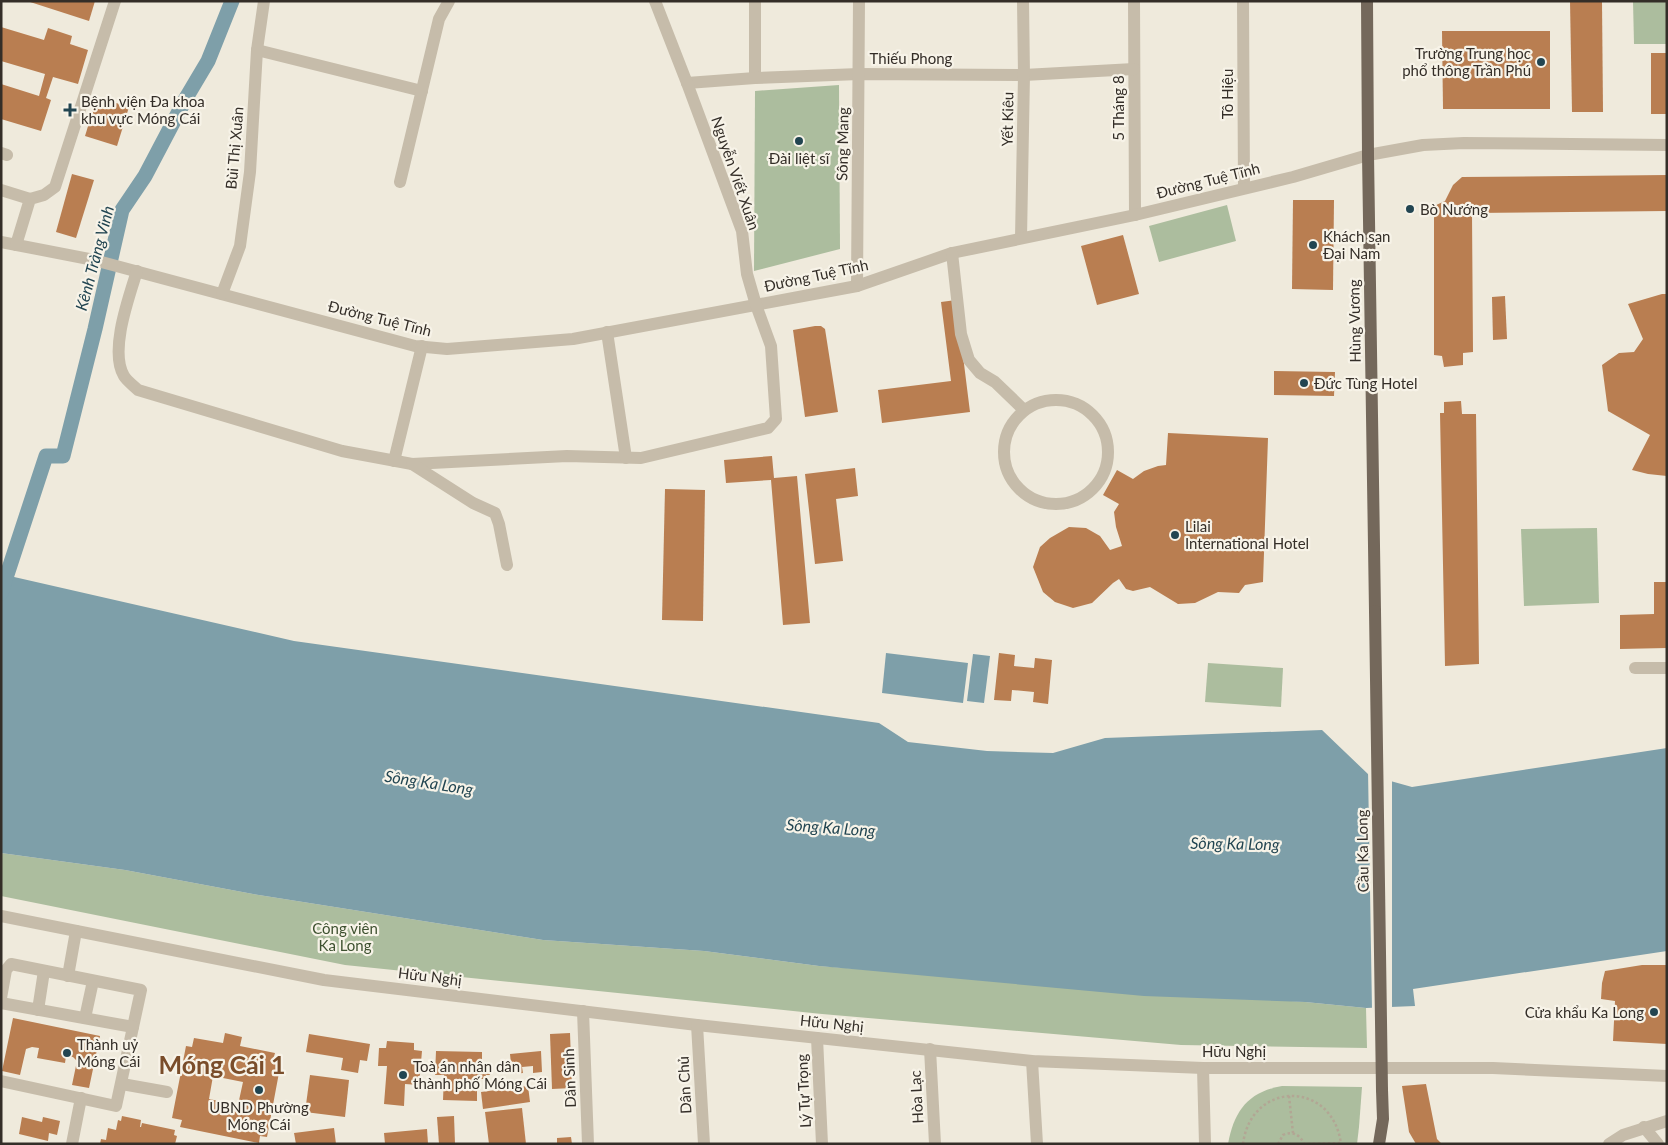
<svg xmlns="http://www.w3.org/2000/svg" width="1668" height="1145" font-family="Lato,sans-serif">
	<rect width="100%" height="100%" fill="#efeadc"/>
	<!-- green -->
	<g fill="#acbd9e">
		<polygon points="1633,1 1667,1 1667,44 1634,44"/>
		<polygon points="839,85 840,249 754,271 755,91"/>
		<polygon points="1227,205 1236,241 1159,262 1149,226"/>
		<polygon points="1597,528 1599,603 1524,606 1521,529"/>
		<polygon points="1208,663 1283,668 1281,707 1205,702"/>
		<polygon points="1,853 125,870 253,894 543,940 704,951 819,966 1305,1002 1366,1008 1367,1048 1181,1045 822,1014 345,965 1,896"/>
		<path d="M 1282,1086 L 1362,1087 L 1359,1127 L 1357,1144 L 1228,1144 C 1234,1111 1248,1092 1282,1086 Z"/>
	</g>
	<!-- water -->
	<g fill="#7e9fa9">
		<polygon points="1,574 294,641 879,723 908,742 987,751 1053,753 1105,738 1322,730 1369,775 1412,787 1667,748 1667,951 1413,989 1415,1006 1366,1008 1305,1002 1144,996 819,966 704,951 543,940 253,894 125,870 1,853"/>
		<polygon points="886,653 968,663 963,703 882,693"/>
		<polygon points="973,654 990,656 984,703 967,701"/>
	</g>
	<!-- pier -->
	<polygon fill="#efeadc" points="1368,770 1370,773 1392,779 1392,1010 1372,1010"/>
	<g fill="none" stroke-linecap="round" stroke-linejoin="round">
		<!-- canal -->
		<polyline stroke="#7e9fa9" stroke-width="15" points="1,593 46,456 63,456 95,329 122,210 145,176 186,98 208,61 232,1"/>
	</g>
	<!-- building -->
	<g fill="#b97e51" fill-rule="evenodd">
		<polygon points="27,1 95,1 89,21"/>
		<polygon points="1570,1 1602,1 1603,112 1572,112"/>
		<polygon points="1,27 44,40 48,28 72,36 70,44 88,50 78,84 53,77 46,98 51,100 41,131 1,119 1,84 39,96 45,74 1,61"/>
		<polygon points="1442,31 1550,31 1550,109 1443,109"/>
		<rect x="1651" y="53" width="16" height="61"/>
		<polygon points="97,97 129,107 117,146 85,136"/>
		<polygon points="72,174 94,180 76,238 56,232"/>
		<polygon points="1667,175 1667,211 1472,213 1473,352 1463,353 1463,365 1444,367 1442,356 1434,355 1434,206 1445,201 1453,185 1462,177"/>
		<polygon points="1293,200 1334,200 1333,290 1292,289"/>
		<polygon points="1123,235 1139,294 1097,305 1081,246"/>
		<polygon points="1662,294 1667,294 1667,476 1648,474 1632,470 1650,435 1608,411 1602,365 1619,353 1634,352 1643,339 1628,304"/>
		<polygon points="1505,296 1507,339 1493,340 1492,297"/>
		<polygon points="956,300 970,412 882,423 878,390 951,381 941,302"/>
		<polygon points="815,326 821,326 825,329 838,412 805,417 793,330"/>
		<polygon points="1274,371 1335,372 1334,396 1274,395"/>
		<polygon points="1461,401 1462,414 1476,414 1479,664 1445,666 1440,413 1444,413 1444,402"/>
		<polygon points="1168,433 1268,438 1263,582 1245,585 1239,593 1218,592 1195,603 1178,604 1150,587 1133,591 1126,589 1119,579 1113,583 1092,603 1073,608 1055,602 1043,592 1033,567 1040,547 1050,538 1069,527 1086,528 1100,536 1110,550 1122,546 1116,527 1114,512 1119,504 1103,495 1117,470 1133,479 1144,471 1158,466 1166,465"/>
		<polygon points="772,456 774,478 797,476 810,623 783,625 771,480 726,483 724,460"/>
		<polygon points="855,468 858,496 836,499 843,561 815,564 805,474"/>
		<polygon points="665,489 705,490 703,621 662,620"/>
		<polygon points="1654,582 1667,582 1667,648 1620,649 1620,615 1654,614"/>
		<polygon points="999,653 1015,655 1014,666 1034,668 1035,658 1052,660 1048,704 1033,702 1034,692 1012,690 1011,701 994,700"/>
		<polygon points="1642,965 1667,965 1667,1044 1613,1041 1615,1001 1601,999 1602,983 1605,971"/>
		<polygon points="13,1018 100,1036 89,1088 72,1085 77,1061 73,1057 66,1056 65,1063 37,1058 39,1048 32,1047 26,1049 20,1075 2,1071"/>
		<path d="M 225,1033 L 242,1037 L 240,1046 L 275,1053 L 273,1060 L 281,1062 L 267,1137 L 260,1136 L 259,1143 L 180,1127 L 182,1120 L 172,1118 L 186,1046 L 192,1047 L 194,1038 L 223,1043 ZM 213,1076 L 243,1082 L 238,1105 L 209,1099 Z"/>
		<polygon points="570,1033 572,1088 552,1089 550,1034"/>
		<polygon points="309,1034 370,1044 367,1061 360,1060 358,1073 341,1070 343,1058 306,1052"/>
		<polygon points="387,1041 414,1043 414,1050 422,1051 419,1085 405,1084 404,1106 384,1104 387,1066 378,1066 379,1048 386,1048"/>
		<polygon points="436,1051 482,1052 482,1062 491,1063 490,1075 486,1075 486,1079 477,1079 477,1101 443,1100 444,1075 435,1075"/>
		<polygon points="541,1051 542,1072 533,1073 533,1066 522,1067 523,1073 512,1074 510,1054"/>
		<polygon points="310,1075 349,1080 345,1117 305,1112"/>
		<polygon points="1426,1084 1437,1139 1442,1144 1416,1144 1409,1132 1402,1086"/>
		<polygon points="528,1086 530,1102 483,1109 481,1092"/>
		<polygon points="522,1108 526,1144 489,1144 485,1112"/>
		<polygon points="122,1116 141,1120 140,1127 141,1127 142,1123 175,1130 174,1135 177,1136 175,1144 100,1144 101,1139 106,1140 108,1128 116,1130 118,1120 121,1121"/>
		<polygon points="454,1116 455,1144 439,1144 437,1117"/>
		<polygon points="22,1117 42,1122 43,1117 60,1121 57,1135 49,1133 48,1141 19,1134"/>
		<polygon points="334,1128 336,1144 296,1144 294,1133"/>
		<polygon points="427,1129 428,1144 385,1144 384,1133"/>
		<polygon points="571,1137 572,1144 557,1144 557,1138"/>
	</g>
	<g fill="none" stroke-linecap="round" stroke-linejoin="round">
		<!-- path -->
		<g stroke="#b2a694" stroke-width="2.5" stroke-dasharray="2.5 2.5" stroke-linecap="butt">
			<polyline points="1289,1096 1293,1133"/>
			<path d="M 1243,1144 C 1251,1080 1333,1080 1341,1144"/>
			<path d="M 1278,1144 L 1283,1135 C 1292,1131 1300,1134 1304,1144 L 1341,1143"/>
		</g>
		<!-- minor -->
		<g stroke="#c6bcaa" stroke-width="12">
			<polyline points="1134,1 1135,215"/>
			<polyline points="1243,1 1244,188"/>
			<polyline points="257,50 422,91"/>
			<polyline points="755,78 755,1"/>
			<polyline points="687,83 755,78 859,74 1024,75 1134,69"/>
			<polyline points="1,153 7,155"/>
			<polyline points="400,182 439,19 449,1"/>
			<polyline points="1,190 30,199"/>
			<polyline points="1021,238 1024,75 1023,1"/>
			<polyline points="1,242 94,260 415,346 447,349 573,339 857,286 952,253 1135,215 1293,177 1368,155 1423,145 1464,143 1667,145"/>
			<polyline points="16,245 30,199 44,195 55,187 115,1"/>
			<polyline points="952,253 961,334 969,360 980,373 995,382 1024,410"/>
			<path d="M 137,271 C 129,297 109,351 124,376 C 127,381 134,386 138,390 L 342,451 L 412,464 L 567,456 L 641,458 L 768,428 L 776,419 L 771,346 L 756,305 L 747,274 L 742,231 L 687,83 L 655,1"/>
			<polyline points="857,286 859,1"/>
			<polyline points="222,294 240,246 250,172 257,50 264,1"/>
			<polyline points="607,332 626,458"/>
			<circle cx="1056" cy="452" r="52"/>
			<polyline points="394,461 422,346"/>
			<polyline points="412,464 473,503 495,513 499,524 507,565"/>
			<polyline points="1635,668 1667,668"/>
			<polyline points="1,916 324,980 697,1025 1032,1061 1203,1068 1493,1068 1667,1076"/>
			<polyline points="68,976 76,931"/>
			<polyline points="1,998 6,970 11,964 141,990 116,1106 1,1081"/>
			<polyline points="1,1003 133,1027"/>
			<polyline points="38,1010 44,971"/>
			<polyline points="583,1011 588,1144"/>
			<polyline points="85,1018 93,981"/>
			<polyline points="697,1025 704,1144"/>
			<polyline points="817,1038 822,1144"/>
			<polyline points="930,1049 935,1144"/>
			<polyline points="1032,1061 1037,1144"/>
			<polyline points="1203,1068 1205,1144"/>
			<polyline points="122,1084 167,1092"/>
			<polyline points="1644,1127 1658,1144"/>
			<polyline points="72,1144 81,1098"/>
			<polyline points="1609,1144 1623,1135 1667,1121"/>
		</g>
		<!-- major -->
		<g stroke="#74685b" stroke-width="12">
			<polyline points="1367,1 1368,155 1375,611"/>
			<polyline points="1379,1144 1383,1119 1382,1090"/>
		</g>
		<!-- major-bridge -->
		<polyline stroke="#74685b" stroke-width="12" points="1375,611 1382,1090"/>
	</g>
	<!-- markers -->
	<g fill="#224551" stroke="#f7f3e8" stroke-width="2">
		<circle cx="1541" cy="62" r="5"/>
		<path d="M67.5 102.5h5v5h5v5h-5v5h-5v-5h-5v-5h5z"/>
		<circle cx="799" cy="141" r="5"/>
		<circle cx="1410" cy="209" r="5"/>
		<circle cx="1313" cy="245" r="5"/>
		<circle cx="1304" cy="383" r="5"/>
		<circle cx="1175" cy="535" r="5"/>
		<circle cx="1654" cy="1012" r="5"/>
		<circle cx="67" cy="1053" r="5"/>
		<circle cx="403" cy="1075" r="5"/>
		<circle cx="259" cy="1090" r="5"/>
	</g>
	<g text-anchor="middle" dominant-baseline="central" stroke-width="4.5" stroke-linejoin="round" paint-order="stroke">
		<!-- poi labels -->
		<g font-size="15" fill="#342e28" stroke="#f7f3e8" text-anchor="start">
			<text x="1531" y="53" text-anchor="end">Trường Trung học<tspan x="1531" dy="17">phổ thông Trần Phú</tspan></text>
			<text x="81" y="101">Bệnh viện Đa khoa<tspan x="81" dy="17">khu vực Móng Cái</tspan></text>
			<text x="799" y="158" text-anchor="middle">Đài liệt sĩ</text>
			<text x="1420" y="209">Bò Nướng</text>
			<text x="1323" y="236">Khách sạn<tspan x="1323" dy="17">Đại Nam</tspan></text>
			<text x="1314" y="383">Đức Tùng Hotel</text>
			<text x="1185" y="526">Lilai<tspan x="1185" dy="17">International Hotel</tspan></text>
			<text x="1644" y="1012" text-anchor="end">Cửa khẩu Ka Long</text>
			<text x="77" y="1044">Thành uỷ<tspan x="77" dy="17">Móng Cái</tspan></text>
			<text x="413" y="1066">Toà án nhân dân<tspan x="413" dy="17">thành phố Móng Cái</tspan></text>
			<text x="259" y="1107" text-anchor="middle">UBND Phường<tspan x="259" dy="17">Móng Cái</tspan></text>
		</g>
		<!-- street labels -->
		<g font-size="15" fill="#342e28" stroke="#f7f3e8">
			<text x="911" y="58">Thiếu Phong</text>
			<text transform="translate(1227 94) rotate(-90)">Tô Hiệu</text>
			<text transform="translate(1118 108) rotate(-90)">5 Tháng 8</text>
			<text transform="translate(1007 119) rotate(-89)">Yết Kiêu</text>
			<text transform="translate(842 144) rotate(-89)">Sông Mang</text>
			<text transform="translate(234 148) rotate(-85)">Bùi Thị Xuân</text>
			<text transform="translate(736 173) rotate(71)">Nguyễn Viết Xuân</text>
			<text transform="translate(1208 180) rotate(-14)">Đường Tuệ Tĩnh</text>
			<text transform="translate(816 275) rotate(-12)">Đường Tuệ Tĩnh</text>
			<text transform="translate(380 318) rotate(14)">Đường Tuệ Tĩnh</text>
			<text transform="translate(1354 321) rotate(-91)">Hùng Vương</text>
			<text transform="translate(1362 851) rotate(-91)">Cầu Ka Long</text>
			<text transform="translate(430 976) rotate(7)">Hữu Nghị</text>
			<text transform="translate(832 1023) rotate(6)">Hữu Nghị</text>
			<text x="1234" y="1051">Hữu Nghị</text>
			<text transform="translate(569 1078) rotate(-92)">Dân Sinh</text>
			<text transform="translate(684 1085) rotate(-93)">Dân Chủ</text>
			<text transform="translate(803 1091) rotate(-93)">Lý Tự Trọng</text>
			<text transform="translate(916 1097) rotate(-93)">Hòa Lạc</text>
		</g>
		<!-- park labels -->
		<g font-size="15" fill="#3d502f" stroke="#f7f3e8">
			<text x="345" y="928">Công viên<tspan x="345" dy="17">Ka Long</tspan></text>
		</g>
		<!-- water labels -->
		<g font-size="16" font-style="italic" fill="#224551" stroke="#f7f3e8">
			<text transform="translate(94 258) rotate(-75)">Kênh Tràng Vinh</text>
			<text transform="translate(429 782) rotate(9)">Sông Ka Long</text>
			<text transform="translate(831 827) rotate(4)">Sông Ka Long</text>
			<text transform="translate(1235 843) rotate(1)">Sông Ka Long</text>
		</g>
		<!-- town labels -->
		<g font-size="25" font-weight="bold" fill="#7a4d2a" stroke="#f7f3e8">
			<text x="222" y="1064">Móng Cái 1</text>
		</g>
	</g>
	<!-- border -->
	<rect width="1668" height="1145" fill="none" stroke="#342e28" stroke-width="5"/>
</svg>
